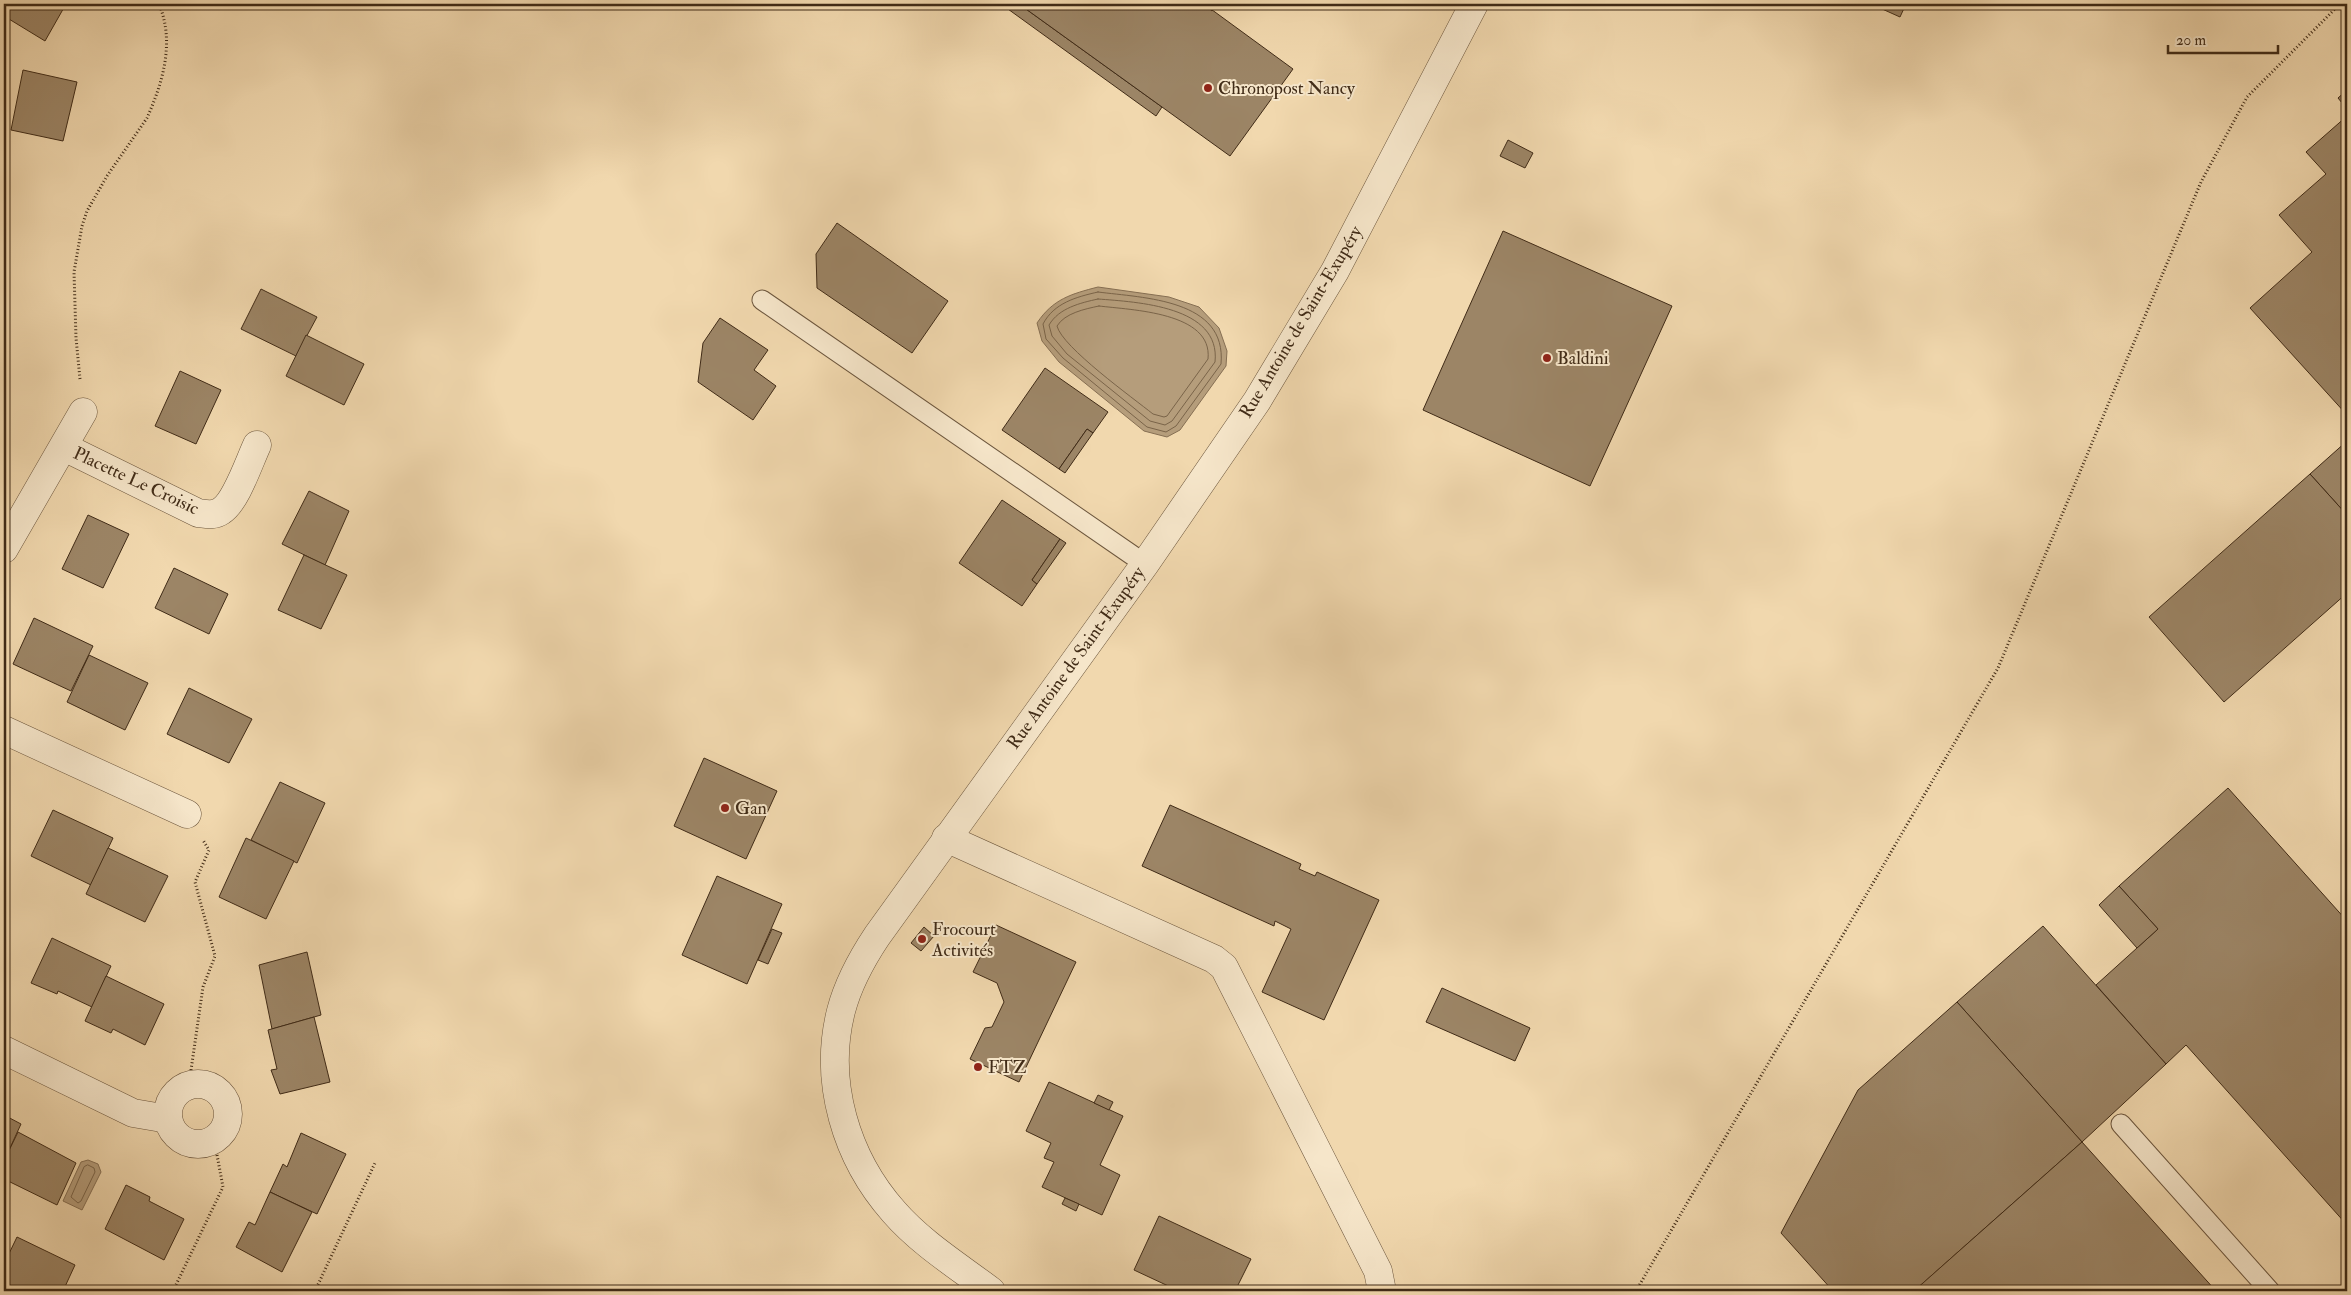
<svg xmlns="http://www.w3.org/2000/svg" width="2351" height="1295" font-family="'IM FELL Double Pica',serif">
	<rect width="100%" height="100%" fill="#f1d8ae"/>
	<filter id="stains"><feTurbulence type="fractalNoise" baseFrequency=".004" numOctaves="4"/><feColorMatrix values="0 0 0 0 .2 0 0 0 0 .09 0 0 0 0 .02 0 0 0 .5 -.17"/></filter>
	<radialGradient id="worn" r=".72"><stop offset=".6" stop-color="#630" stop-opacity="0"/><stop offset="1" stop-color="#630" stop-opacity=".3"/></radialGradient>
	<!-- water -->
	<g fill="#b59d7b" stroke="#866f53">
		<path d="M 1098,287 L 1169,297 L 1199,307 L 1219,328 L 1227,351 L 1226,366 L 1180,430 L 1167,437 L 1144,431 L 1059,362 L 1042,341 L 1037,323 C 1053,299 1071,294 1098,287 Z"/>
		<polygon points="88,1160 98,1164 101,1172 82,1210 63,1201 81,1162"/>
	</g>
	<g fill="none" stroke-linecap="round" stroke-linejoin="round">
		<!-- shore -->
		<g stroke="#7a6449" stroke-width="1">
			<path d="M 1098,292 C 1144,298 1227,299 1221,364 L 1176,426 L 1166,432 L 1147,427 L 1063,358 L 1046,339 L 1043,324 C 1054,303 1076,297 1098,292 Z"/>
			<path d="M 1098,299 C 1137,302 1221,306 1215,362 L 1172,421 L 1165,425 L 1150,421 L 1067,354 L 1052,336 L 1049,325 C 1059,308 1080,303 1098,299 Z"/>
			<path d="M 1099,306 C 1131,310 1213,312 1208,359 L 1167,416 L 1164,417 L 1153,414 C 1133,398 1062,347 1057,326 C 1065,313 1085,309 1099,306 Z"/>
			<polygon points="88,1165 94,1168 95,1172 81,1201 78,1203 71,1197 84,1167"/>
		</g>
	</g>
	<!-- building -->
	<g fill="#9c8566" stroke="#402b17">
		<polygon points="4,4 66,4 45,41 4,16"/>
		<polygon points="1001,4 1019,4 1162,107 1156,116"/>
		<polygon points="1019,4 1204,4 1293,69 1230,156"/>
		<polygon points="1204,4 1218,4 1212,11"/>
		<polygon points="1871,4 1906,4 1900,17"/>
		<polygon points="23,70 77,82 63,141 11,130"/>
		<polygon points="2347,90 2347,109 2338,98"/>
		<polygon points="2347,116 2347,415 2250,308 2312,252 2279,215 2326,174 2306,152"/>
		<polygon points="1508,140 1533,153 1525,168 1500,156"/>
		<polygon points="837,223 948,301 912,353 817,288 816,254"/>
		<polygon points="1503,231 1672,306 1590,486 1423,410"/>
		<polygon points="261,289 317,317 296,356 241,329"/>
		<polygon points="720,318 768,350 754,370 776,386 753,420 698,382 703,343"/>
		<polygon points="306,335 364,364 344,405 286,376"/>
		<polygon points="1045,368 1108,412 1093,433 1087,429 1059,469 1002,430"/>
		<polygon points="180,371 221,390 196,444 155,426"/>
		<polygon points="1087,429 1093,433 1065,473 1059,469"/>
		<polygon points="2347,441 2347,515 2310,474"/>
		<polygon points="2310,474 2347,515 2347,593 2224,702 2149,617"/>
		<polygon points="309,491 349,511 325,565 282,544"/>
		<polygon points="1002,500 1060,539 1032,580 1037,584 1022,606 959,563"/>
		<polygon points="88,515 129,534 103,588 62,569"/>
		<polygon points="1060,539 1066,543 1037,584 1032,580"/>
		<polygon points="304,555 347,575 321,629 278,610"/>
		<polygon points="174,568 228,594 209,634 155,608"/>
		<polygon points="34,618 93,646 71,691 13,664"/>
		<polygon points="89,655 148,683 125,730 67,702"/>
		<polygon points="189,688 252,719 229,763 167,734"/>
		<polygon points="704,758 777,791 746,859 674,826"/>
		<polygon points="280,782 325,803 297,863 251,840"/>
		<polygon points="2228,788 2347,921 2347,1225 2186,1045 2166,1064 2096,985 2158,929 2119,886"/>
		<polygon points="1170,805 1301,864 1299,869 1315,876 1317,872 1379,900 1324,1020 1262,992 1291,929 1275,921 1274,926 1142,866"/>
		<polygon points="53,810 113,838 91,885 31,856"/>
		<polygon points="246,838 294,861 266,919 219,897"/>
		<polygon points="108,848 168,876 145,922 86,894"/>
		<polygon points="717,876 782,904 747,984 682,955"/>
		<polygon points="2119,886 2158,929 2137,948 2099,905"/>
		<polygon points="996,925 1076,962 1019,1082 970,1059 985,1028 992,1027 1004,1002 997,983 973,972"/>
		<polygon points="2043,926 2166,1064 2082,1142 1957,1002"/>
		<polygon points="924,927 934,936 921,951 911,943"/>
		<polygon points="772,929 782,933 768,964 758,960"/>
		<polygon points="52,938 111,966 92,1007 58,991 57,994 31,983"/>
		<polygon points="307,952 321,1015 272,1029 259,965"/>
		<polygon points="106,976 164,1004 145,1045 113,1029 111,1033 85,1021"/>
		<polygon points="1442,988 1530,1028 1515,1061 1426,1022"/>
		<polygon points="1957,1002 2082,1142 1914,1291 1833,1291 1781,1233 1858,1090"/>
		<polygon points="314,1017 330,1082 280,1094 271,1070 277,1069 268,1030"/>
		<polygon points="1049,1082 1123,1116 1100,1165 1120,1175 1102,1215 1042,1187 1054,1162 1044,1158 1051,1143 1026,1131"/>
		<polygon points="1098,1095 1113,1102 1109,1110 1094,1103"/>
		<polygon points="4,1115 21,1124 4,1161"/>
		<polygon points="18,1132 76,1163 57,1205 4,1179 4,1161"/>
		<polygon points="301,1133 346,1154 317,1214 270,1192 283,1164 287,1167"/>
		<polygon points="2082,1142 2216,1291 1914,1291"/>
		<polygon points="126,1185 150,1197 149,1201 184,1219 164,1260 105,1229"/>
		<polygon points="270,1192 312,1212 282,1272 236,1247 249,1222 255,1225"/>
		<polygon points="1065,1198 1079,1204 1076,1211 1062,1204"/>
		<polygon points="1159,1216 1251,1259 1235,1291 1179,1291 1134,1270"/>
		<polygon points="17,1237 75,1265 63,1291 22,1291 4,1282 4,1264"/>
		<polygon points="347,1286 358,1291 345,1291"/>
	</g>
	<g fill="none" stroke-linecap="round" stroke-linejoin="round">
		<!-- service casing -->
		<g stroke="#6c563d" stroke-width="21">
			<g id="service">
				<polyline points="762,300 1145,564"/>
				<polyline points="2121,1124 2270,1291"/>
			</g>
		</g>
		<!-- minor casing -->
		<g stroke="#6c563d" stroke-width="29">
			<g id="minor">
				<path d="M 64,447 L 198,513 C 206,514 214,516 221,511 C 236,502 249,462 257,445"/>
				<polyline points="4,549 83,412"/>
				<polyline points="4,730 187,814"/>
				<polyline points="946,838 1214,959 1224,967 1378,1271 1381,1286 1379,1291"/>
				<polyline points="4,1050 133,1113 168,1119"/>
				<circle cx="198" cy="1114" r="30"/>
				<path d="M 991,1291 C 958,1266 921,1243 894,1212 C 846,1158 823,1082 841,1011 C 848,984 861,960 877,936 L 1145,564 L 1257,401 L 1335,271 L 1474,4"/>
			</g>
		</g>
		<!-- path -->
		<g stroke="#402b17" stroke-width="3" stroke-dasharray="1 2.5" stroke-linecap="butt">
			<path d="M 80,379 L 76,338 L 74,272 L 82,226 L 87,211 L 107,176 L 147,118 C 163,82 175,42 159,4"/>
			<polyline points="189,1084 203,987 215,956 195,882 209,850 203,840"/>
			<polyline points="173,1291 223,1187 214,1139"/>
			<polyline points="315,1291 375,1163"/>
			<polyline points="1636,1291 1998,668 2201,182 2247,97 2340,4"/>
		</g>
		<!-- service -->
		<use href="#service" stroke="#f6e6ca" stroke-width="19"/>
		<!-- minor -->
		<use href="#minor" stroke="#f6e6ca" stroke-width="28"/>
	</g>
	<!-- markers -->
	<g fill="#8f2418" stroke="#f6e6ca" stroke-width="2">
		<circle cx="1208" cy="88" r="5"/>
		<circle cx="1547" cy="358" r="5"/>
		<circle cx="725" cy="808" r="5"/>
		<circle cx="922" cy="939" r="5"/>
		<circle cx="978" cy="1067" r="5"/>
	</g>
	<g text-anchor="middle" dominant-baseline="central" stroke-width="4" stroke-linejoin="round" paint-order="stroke">
		<!-- poi labels -->
		<g font-size="18" fill="#402b17" stroke="#f6e6ca" text-anchor="start">
			<text x="1218" y="88">Chronopost Nancy</text>
			<text x="1557" y="358">Baldini</text>
			<text x="735" y="808">Gan</text>
			<text x="932" y="929">Frocourt<tspan x="932" dy="21">Activités</tspan></text>
			<text x="988" y="1067">FTZ</text>
		</g>
		<!-- street labels -->
		<g font-size="18" fill="#402b17" stroke="#f6e6ca">
			<text transform="translate(1301 322) rotate(-59)">Rue Antoine de Saint-Exupéry</text>
			<text transform="translate(136 481) rotate(25)">Placette Le Croisic</text>
			<text transform="translate(1076 658) rotate(-54)">Rue Antoine de Saint-Exupéry</text>
		</g>
	</g>
	<!-- margin -->
	<rect width="2351" height="1295" fill="none" stroke="#f1d8ae" stroke-width="20"/>
	<rect x="5" y="5" width="2341" height="1285" fill="none" stroke="#402b17" stroke-width="2.5"/>
	<rect x="10" y="10" width="2331" height="1275" fill="none" stroke="#402b17"/>
	<!-- scale -->
	<path d="M2168 45v8h110v-8" fill="none" stroke="#402b17" stroke-width="2.5"/>
	<text x="2176" y="45" font-size="15" fill="#402b17" stroke="#f6e6ca" stroke-width="4" paint-order="stroke">20 m</text>
	<rect width="100%" height="100%" filter="url(#stains)"/>
	<rect width="100%" height="100%" fill="url(#worn)"/>
</svg>
